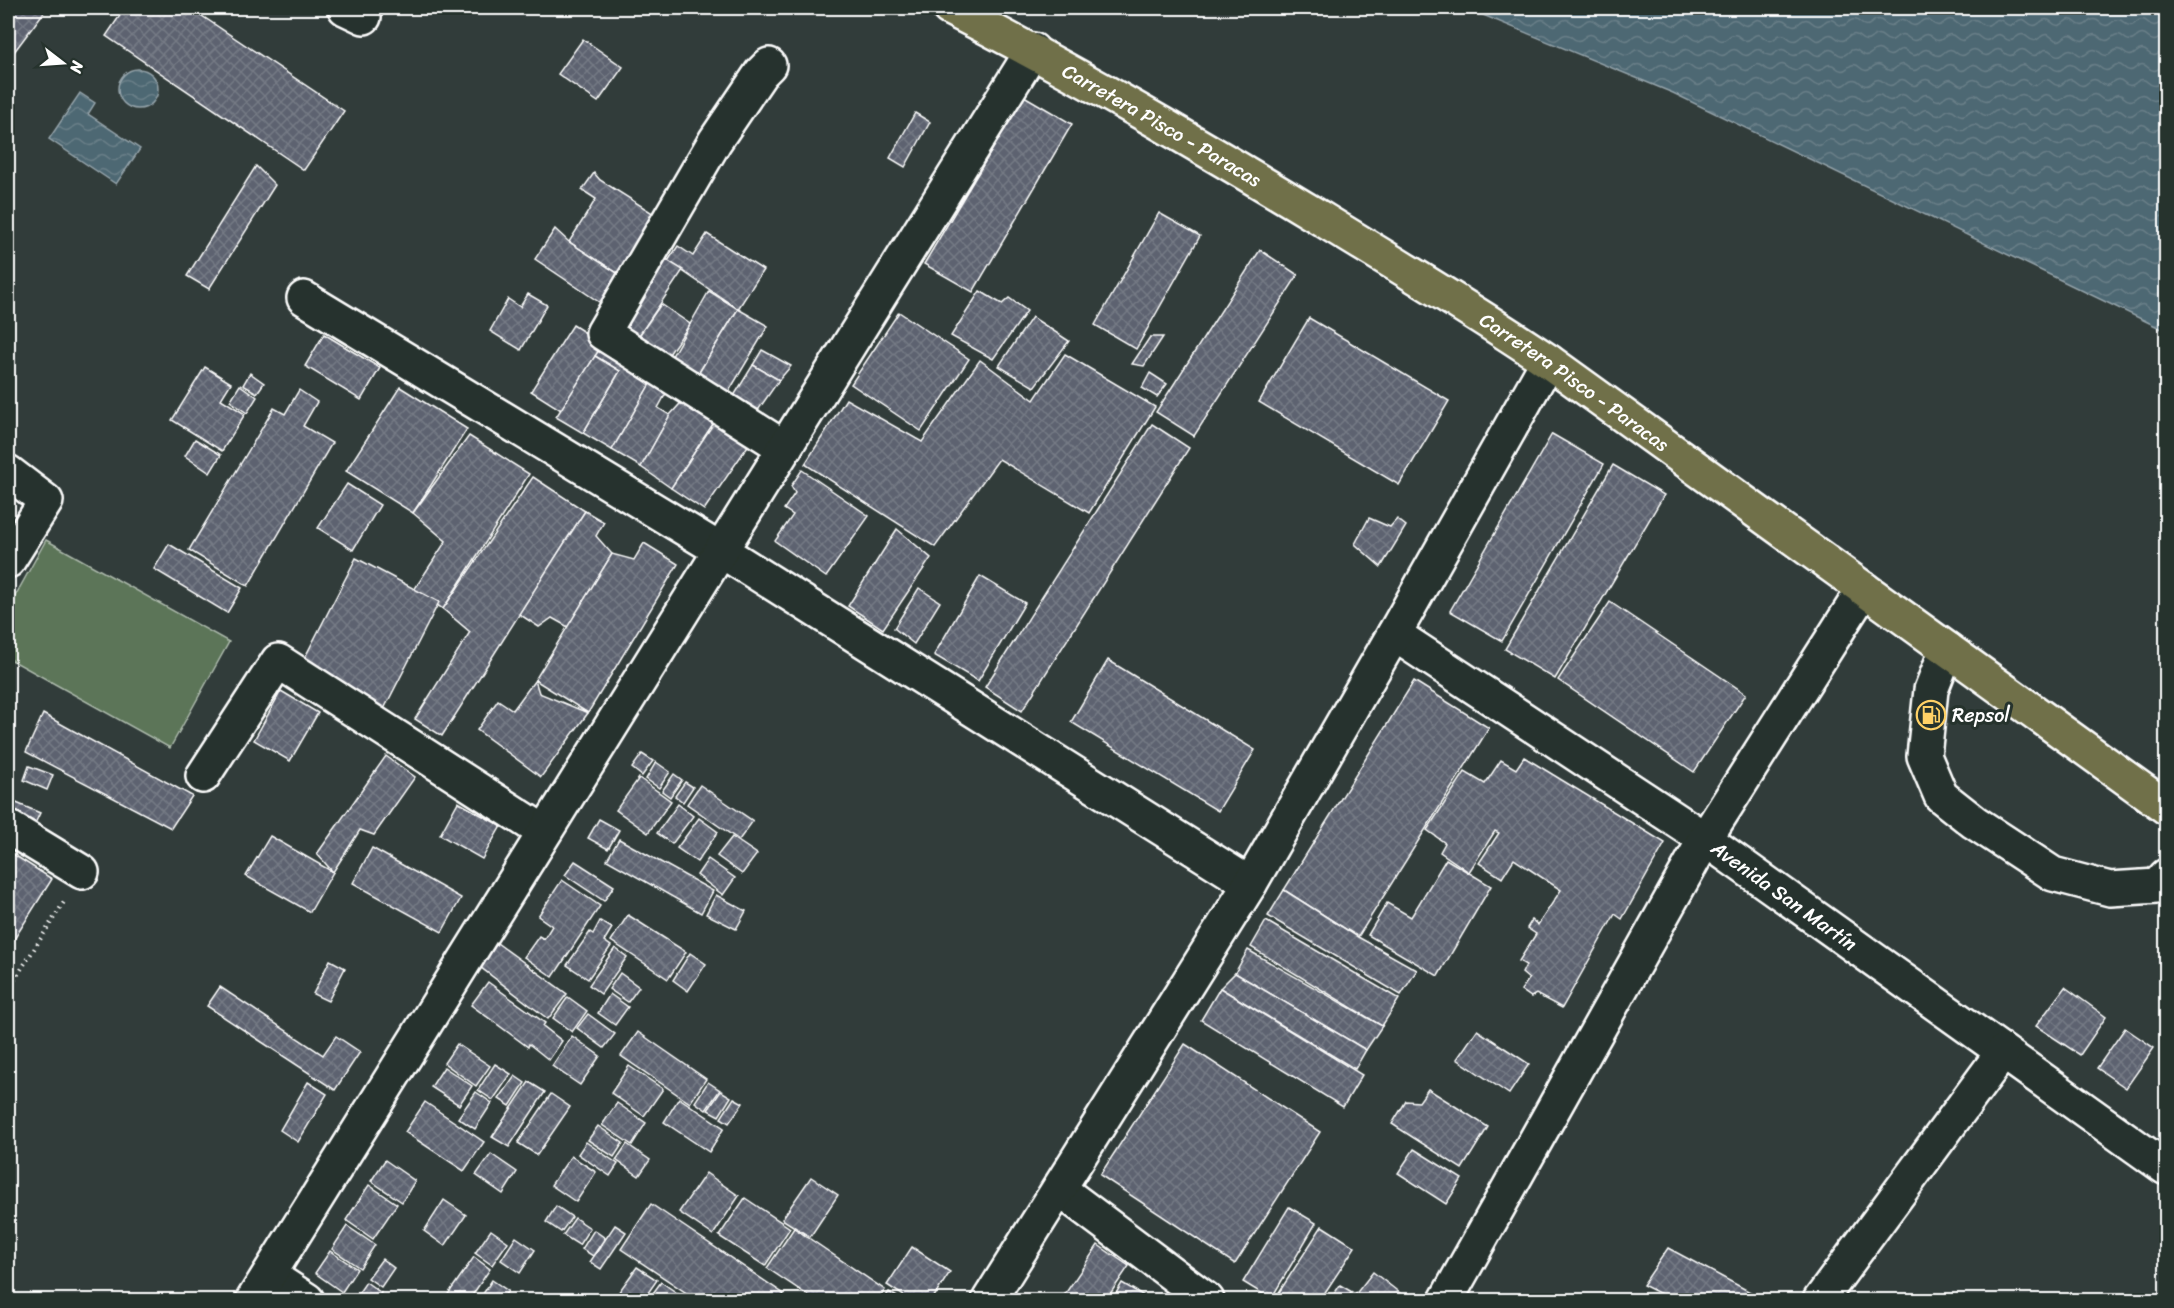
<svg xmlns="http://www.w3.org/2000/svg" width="2174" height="1308" font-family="Sriracha,sans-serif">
	<defs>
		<pattern id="water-waves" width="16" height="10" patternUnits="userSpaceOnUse" patternTransform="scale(1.5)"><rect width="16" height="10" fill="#4e6873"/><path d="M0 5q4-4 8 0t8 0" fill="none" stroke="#697f88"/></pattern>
		<pattern id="building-cross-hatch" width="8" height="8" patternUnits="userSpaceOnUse" patternTransform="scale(1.5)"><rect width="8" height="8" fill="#5d626f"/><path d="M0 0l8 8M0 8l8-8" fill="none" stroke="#757a85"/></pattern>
	</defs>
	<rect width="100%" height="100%" fill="#313c3a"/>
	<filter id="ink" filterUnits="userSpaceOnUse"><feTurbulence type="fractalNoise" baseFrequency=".0167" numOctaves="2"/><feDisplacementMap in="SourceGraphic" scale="12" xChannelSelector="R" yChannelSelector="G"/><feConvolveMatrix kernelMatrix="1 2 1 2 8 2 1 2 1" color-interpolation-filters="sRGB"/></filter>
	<g filter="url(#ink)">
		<!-- garden -->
		<polygon fill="#5b7459" stroke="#adbaac" stroke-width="1.5" points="46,540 229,642 170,748 8,658 8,609"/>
		<!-- water -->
		<g fill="url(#water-waves)" stroke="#95a4ab" stroke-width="1.5">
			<polygon points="1466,8 2166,8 2166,331 1673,93"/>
			<circle cx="138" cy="89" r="20"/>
			<polygon points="80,93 95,103 88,114 140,149 116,184 49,139"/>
		</g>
		<!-- building -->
		<g fill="url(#building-cross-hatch)" stroke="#fff" stroke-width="1.5">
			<polygon points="8,8 47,8 8,60"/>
			<polygon points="125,8 190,8 344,111 304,170 106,36"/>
			<polygon points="583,39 623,67 598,102 558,74"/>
			<polygon points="1024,96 1072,124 973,292 924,264"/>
			<polygon points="915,113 930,122 905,167 890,158"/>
			<polygon points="256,166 275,185 209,289 187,276"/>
			<polygon points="594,173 600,180 662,219 625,278 569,242 596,199 582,190"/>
			<polygon points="1159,213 1200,236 1136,349 1095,325"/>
			<polygon points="555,229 569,242 625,278 605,306 535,259"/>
			<polygon points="707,234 763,270 738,309 668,261 678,246 693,256"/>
			<polygon points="1260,250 1298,275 1194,436 1156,412"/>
			<polygon points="654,252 683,270 636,340 611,321"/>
			<polygon points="709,291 738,309 695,379 668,363"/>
			<polygon points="980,291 1002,304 1009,298 1027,311 993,359 951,336"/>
			<polygon points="528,294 547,305 521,350 490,331 508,299 520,307"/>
			<polygon points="661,304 690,324 665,360 636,340"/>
			<polygon points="738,309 768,326 725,398 695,379"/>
			<polygon points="899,312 969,359 921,431 851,384"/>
			<polygon points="1032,317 1069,341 1034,387 999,366"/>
			<polygon points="1309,318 1449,401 1399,485 1259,402"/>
			<polygon points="573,325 603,344 561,410 531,391"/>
			<polygon points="324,334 380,368 361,400 305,366"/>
			<polygon points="1150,337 1163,337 1144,366 1132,364"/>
			<polygon points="603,344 654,377 612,450 583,433 620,371 595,356"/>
			<polygon points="762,350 791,366 779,380 753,365"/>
			<polygon points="1065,354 1155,407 1089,513 999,459 935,547 805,464 846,399 922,442 980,360 1034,400"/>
			<polygon points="595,356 620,371 583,433 556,417"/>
			<polygon points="753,365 779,380 754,416 732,399"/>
			<polygon points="205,367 231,383 221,399 245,414 222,451 172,420"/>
			<polygon points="250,373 264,383 257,393 243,385"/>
			<polygon points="1150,373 1167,384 1157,397 1142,388"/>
			<polygon points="654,377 670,386 658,408 670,415 641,467 612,450"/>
			<polygon points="240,385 257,397 247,413 230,401"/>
			<polygon points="400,387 467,429 413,513 346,471"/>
			<polygon points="299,390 317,402 303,426 332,443 248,586 189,550 274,408 285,414"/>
			<polygon points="688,395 719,415 671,488 641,467 670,415"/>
			<polygon points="719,415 754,437 704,510 671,488"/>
			<polygon points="1152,424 1189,448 1022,711 985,687"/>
			<polygon points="1552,434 1604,464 1502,641 1450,611"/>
			<polygon points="469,436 529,474 443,609 414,590 446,541 413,513"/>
			<polygon points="195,439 221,455 210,473 185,456"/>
			<polygon points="1613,465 1664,495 1555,679 1505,649"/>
			<polygon points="802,470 869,516 826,577 775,541 793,515 784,509 795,493 791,486"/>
			<polygon points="533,477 585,511 442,736 415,719 470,632 443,609"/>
			<polygon points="347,484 380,505 353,550 318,528"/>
			<polygon points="585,511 604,522 596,536 612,554 568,627 552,618 539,627 519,614"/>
			<polygon points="1369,518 1390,527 1397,519 1406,526 1381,567 1355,544"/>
			<polygon points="897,529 931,558 883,629 848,606"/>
			<polygon points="644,543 678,564 588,713 535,680 612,554 634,560"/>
			<polygon points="169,544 242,588 227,613 154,569"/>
			<polygon points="356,558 439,602 384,709 301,665"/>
			<polygon points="980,576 1025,603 978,681 934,655"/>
			<polygon points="919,588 940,602 914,644 894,628"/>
			<polygon points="1610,602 1746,694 1694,772 1558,680"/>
			<polygon points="1108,660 1255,750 1218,811 1071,722"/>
			<polygon points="535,680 539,693 588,713 541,777 477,730 498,700 513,710"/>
			<polygon points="1414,681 1489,728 1358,937 1284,890"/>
			<polygon points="281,691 318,713 290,761 254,740"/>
			<polygon points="43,714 192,796 171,828 26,752"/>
			<polygon points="642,754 653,761 642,776 632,768"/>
			<polygon points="386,756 415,777 374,835 360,830 333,872 317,854"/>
			<polygon points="1524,757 1665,843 1622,919 1615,914 1562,1008 1536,994 1531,997 1521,990 1529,979 1522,973 1526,965 1519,961 1536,934 1527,928 1532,920 1538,925 1561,890 1514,859 1502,878 1479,863 1499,833 1495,831 1469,872 1440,852 1445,843 1427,830 1465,772 1485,784 1501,760 1516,769"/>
			<polygon points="656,762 670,772 659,788 646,779"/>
			<polygon points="29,766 53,775 47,790 24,780"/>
			<polygon points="674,774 682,780 670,797 662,791"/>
			<polygon points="639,778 671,801 648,833 616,810"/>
			<polygon points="685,782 693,787 683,802 675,796"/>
			<polygon points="700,785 753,821 739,840 687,804"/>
			<polygon points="14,802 40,813 31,832 8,816"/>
			<polygon points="458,802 501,826 482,859 440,835"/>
			<polygon points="678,804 693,816 672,844 657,833"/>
			<polygon points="699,818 718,832 697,862 677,848"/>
			<polygon points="599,819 619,830 608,849 588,838"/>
			<polygon points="270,836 333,872 310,912 246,876"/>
			<polygon points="732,837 757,854 742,874 717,856"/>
			<polygon points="619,839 713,891 701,913 607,860"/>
			<polygon points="372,848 461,898 442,932 353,883"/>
			<polygon points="8,851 52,879 13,941 8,938"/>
			<polygon points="708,859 735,878 723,895 697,875"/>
			<polygon points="1446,859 1491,886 1438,976 1368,935 1387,903 1411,917"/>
			<polygon points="575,861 614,886 604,901 565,875"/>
			<polygon points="562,880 600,906 553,977 524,957 539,936 544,939 552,926 538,916"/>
			<polygon points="1284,890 1358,937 1417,970 1401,995 1268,916"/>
			<polygon points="716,895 746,911 736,929 706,914"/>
			<polygon points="628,915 686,952 668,979 611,941"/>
			<polygon points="600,921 612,928 604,941 611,946 588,979 567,965 590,932 593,934"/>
			<polygon points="1266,921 1399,999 1382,1026 1251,947"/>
			<polygon points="497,943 567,994 548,1019 480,967"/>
			<polygon points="615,948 627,957 601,994 589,985"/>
			<polygon points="1248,950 1382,1026 1366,1050 1235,973"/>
			<polygon points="690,953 706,964 688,991 673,980"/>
			<polygon points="330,960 345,968 328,1001 313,994"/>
			<polygon points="620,973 639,987 628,1002 609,989"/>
			<polygon points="1235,973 1366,1050 1355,1069 1220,988"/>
			<polygon points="488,982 545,1023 543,1026 562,1041 549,1060 529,1044 528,1047 471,1005"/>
			<polygon points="220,987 323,1055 336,1036 360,1052 335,1090 207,1006"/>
			<polygon points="2065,987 2106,1017 2080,1055 2036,1026"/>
			<polygon points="1220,988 1362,1075 1343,1107 1201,1020"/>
			<polygon points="610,994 628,1007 615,1025 598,1013"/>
			<polygon points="568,997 587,1011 572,1032 553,1018"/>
			<polygon points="588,1014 615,1034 604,1048 577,1028"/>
			<polygon points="2125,1028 2154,1048 2126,1088 2097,1068"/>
			<polygon points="1477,1030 1529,1064 1509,1094 1457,1059"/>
			<polygon points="638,1032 706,1079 690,1103 621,1056"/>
			<polygon points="572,1036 600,1056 580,1085 552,1066"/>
			<polygon points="457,1044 490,1066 476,1086 444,1063"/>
			<polygon points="1185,1044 1320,1132 1235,1264 1100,1175"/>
			<polygon points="495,1064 511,1074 493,1100 478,1090"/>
			<polygon points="629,1066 663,1089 644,1116 611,1093"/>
			<polygon points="444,1067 472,1086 459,1105 431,1087"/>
			<polygon points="515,1076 525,1083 510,1106 499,1099"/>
			<polygon points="308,1082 327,1094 298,1142 280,1130"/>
			<polygon points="529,1082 545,1092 509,1147 492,1137"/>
			<polygon points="708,1082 720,1090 706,1110 695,1102"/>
			<polygon points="1428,1089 1488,1127 1462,1169 1392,1124 1406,1101 1419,1102"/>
			<polygon points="721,1091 731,1097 719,1116 708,1110"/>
			<polygon points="476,1092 492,1103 475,1129 458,1118"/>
			<polygon points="551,1094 570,1107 537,1155 518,1143"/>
			<polygon points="679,1098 724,1128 709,1152 664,1122"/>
			<polygon points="734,1098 743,1103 729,1123 721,1118"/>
			<polygon points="425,1102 484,1142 464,1171 405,1132"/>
			<polygon points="617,1103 646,1123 632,1145 602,1125"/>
			<polygon points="598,1126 623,1143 614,1157 588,1140"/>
			<polygon points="586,1142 618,1164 610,1176 578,1154"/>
			<polygon points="627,1144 650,1160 639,1176 616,1160"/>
			<polygon points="1414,1149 1462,1179 1446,1204 1398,1173"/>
			<polygon points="491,1154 517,1172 503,1194 476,1175"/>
			<polygon points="571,1156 596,1172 576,1202 551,1185"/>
			<polygon points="385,1160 415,1181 402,1202 371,1181"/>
			<polygon points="706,1173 739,1196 713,1235 679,1212"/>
			<polygon points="811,1177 838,1195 810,1237 782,1219"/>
			<polygon points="369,1185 397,1204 373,1239 346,1220"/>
			<polygon points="745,1198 790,1228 765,1266 719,1236"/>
			<polygon points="444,1200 466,1215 445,1246 424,1231"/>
			<polygon points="651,1204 784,1294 779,1300 697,1300 621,1249"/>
			<polygon points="556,1206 572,1217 561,1232 546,1222"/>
			<polygon points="1289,1207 1316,1223 1271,1299 1243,1282"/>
			<polygon points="575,1218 590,1228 579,1245 563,1235"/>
			<polygon points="615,1225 626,1232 601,1269 590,1262"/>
			<polygon points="347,1226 375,1245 360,1268 332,1249"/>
			<polygon points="1322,1226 1355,1247 1320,1300 1274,1300"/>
			<polygon points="794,1228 885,1290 878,1300 815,1300 767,1268"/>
			<polygon points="491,1230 508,1242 492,1265 475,1253"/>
			<polygon points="594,1230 605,1238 593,1256 582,1249"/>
			<polygon points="516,1237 535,1250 520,1273 501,1260"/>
			<polygon points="1098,1245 1129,1266 1106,1300 1061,1300"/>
			<polygon points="912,1247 950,1272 932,1300 910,1300 887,1285"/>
			<polygon points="1668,1248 1765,1300 1673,1300 1643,1285"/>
			<polygon points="330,1251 357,1269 342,1292 315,1273"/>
			<polygon points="474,1257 490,1269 469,1300 444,1300"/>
			<polygon points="382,1259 394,1268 381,1287 368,1278"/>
			<polygon points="637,1267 657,1280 643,1300 613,1300"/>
			<polygon points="1373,1272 1405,1297 1402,1300 1351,1300"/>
			<polygon points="492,1280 508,1291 501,1300 479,1300"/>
			<polygon points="366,1282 381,1293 376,1300 359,1300 355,1298"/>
			<polygon points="661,1282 680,1295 676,1300 648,1300"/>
			<polygon points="1122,1283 1151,1300 1112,1300"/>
			<polygon points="1340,1285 1352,1292 1346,1300 1330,1300"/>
			<polygon points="1169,1288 1191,1300 1161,1300"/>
			<polygon points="889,1292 902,1300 883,1300"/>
		</g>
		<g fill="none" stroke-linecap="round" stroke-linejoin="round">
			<!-- minor casing -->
			<g stroke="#fff" stroke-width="38">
				<g id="minor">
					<polyline points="345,8 364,17"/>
					<polyline points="769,65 761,73 715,141 603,333 785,448"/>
					<polyline points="304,298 720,550 1250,884"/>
					<polyline points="8,472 46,501 8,561"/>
					<path id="s1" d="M 1394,634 L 1705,839 L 2166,1168"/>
					<polyline points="1947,649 1931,690 1924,756 1941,796 1974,822 2053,874 2110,889 2157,886 2166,876"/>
					<polyline points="203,776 278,661 544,832"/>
					<polyline points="8,827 82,872"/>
					<polyline points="1059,1189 1207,1300"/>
					<polyline points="269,1275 307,1300"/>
					<polyline points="253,1300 1033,50"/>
					<polyline points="989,1300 1250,884 1394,634 1548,361"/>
					<polyline points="1446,1300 1705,839 1864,589"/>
					<polyline points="1820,1300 2003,1052"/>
				</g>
			</g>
			<!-- major casing -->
			<g stroke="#fff" stroke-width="38">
				<g id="major">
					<path id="s2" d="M 949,8 C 1075,72 1196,143 1317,216 C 1395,264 1473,310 1548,361 L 2166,807"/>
				</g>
			</g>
			<!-- path -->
			<polyline stroke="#fff" stroke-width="4" stroke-dasharray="1.5 4.5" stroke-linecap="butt" points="8,990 64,902"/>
			<!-- minor -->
			<use href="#minor" stroke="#26332d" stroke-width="33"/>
			<!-- major -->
			<use href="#major" stroke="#70704a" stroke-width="33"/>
		</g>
	</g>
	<!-- icons -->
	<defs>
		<g id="fuel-ring" transform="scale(1.5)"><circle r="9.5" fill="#26332d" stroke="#ffd166" stroke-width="1.5"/><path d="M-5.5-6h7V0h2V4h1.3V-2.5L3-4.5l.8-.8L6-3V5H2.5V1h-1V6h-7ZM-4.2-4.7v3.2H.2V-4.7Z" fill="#ffd166"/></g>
	</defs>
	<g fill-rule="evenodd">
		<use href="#fuel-ring" x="1931" y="715"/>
	</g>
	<g text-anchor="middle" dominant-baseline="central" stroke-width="6" stroke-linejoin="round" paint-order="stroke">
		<!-- street labels -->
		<g font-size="20" fill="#fff" stroke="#26332d">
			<text stroke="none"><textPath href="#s2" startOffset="243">Carretera Pisco - Paracas</textPath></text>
			<text stroke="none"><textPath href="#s2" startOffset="729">Carretera Pisco - Paracas</textPath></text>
			<text stroke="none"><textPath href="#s1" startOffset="470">Avenida San Martín</textPath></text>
		</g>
		<!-- poi labels -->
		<g font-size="20" fill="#fff" stroke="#26332d" text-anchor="start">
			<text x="1952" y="715">Repsol</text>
		</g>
	</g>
	<!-- margin -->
	<rect width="2174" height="1308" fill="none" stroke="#26332d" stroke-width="30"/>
	<rect x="15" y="15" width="2144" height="1278" fill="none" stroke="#fff" stroke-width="2" filter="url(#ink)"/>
	<!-- north arrow -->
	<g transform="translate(63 63) rotate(107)" stroke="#26332d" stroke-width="4.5" paint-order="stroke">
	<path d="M0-4.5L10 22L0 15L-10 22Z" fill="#ffffff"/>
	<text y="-9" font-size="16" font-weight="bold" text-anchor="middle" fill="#ffffff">N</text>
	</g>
</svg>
